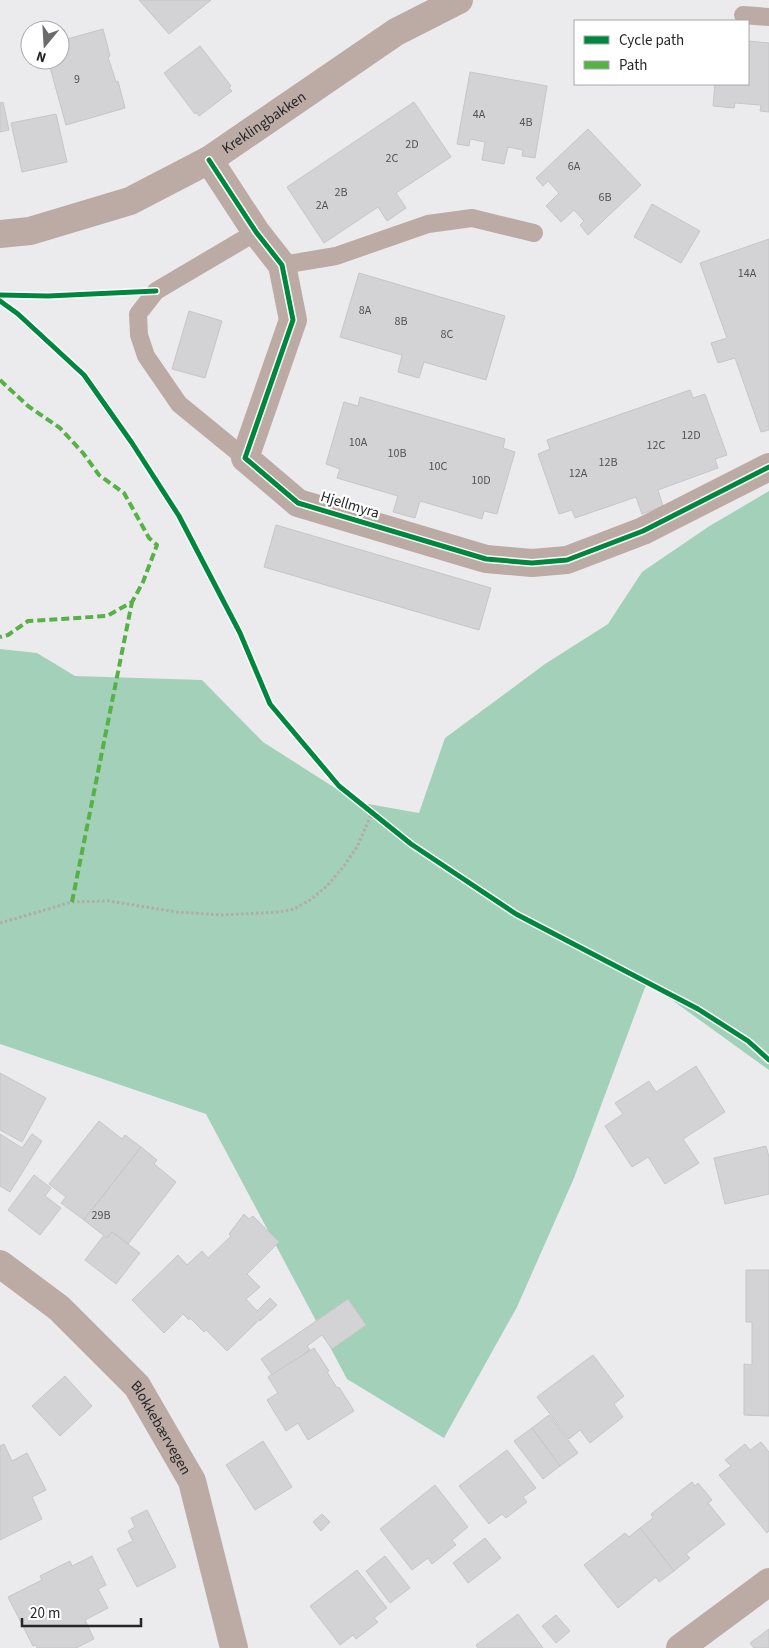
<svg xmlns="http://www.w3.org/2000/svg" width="769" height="1648" font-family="'Source Sans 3',sans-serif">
	<rect width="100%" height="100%" fill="#ebebee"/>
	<!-- forest -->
	<polygon fill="#a2d0b9" points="769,491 769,1070 647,982 574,1178 517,1307 444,1438 347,1379 206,1114 0,1044 0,649 37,653 75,676 202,680 263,742 357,802 419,813 445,738 545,664 608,624 642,572 708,527"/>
	<!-- building -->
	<g fill="#d3d3d5" stroke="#c6c6c9">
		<polygon points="139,0 211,0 169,34"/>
		<polygon points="103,29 110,56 108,57 116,82 118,81 125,108 66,125 48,60 60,60 60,41"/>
		<polygon points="748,41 769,43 769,112 760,111 761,105 735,103 734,108 713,106 715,84 748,84"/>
		<polygon points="200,46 231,86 229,88 232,91 199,116 196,112 195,114 164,73"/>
		<polygon points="470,72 547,86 535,158 522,156 523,150 508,147 504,164 482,160 485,142 470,139 469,146 457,144"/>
		<polygon points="3,102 9,130 0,132 0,103"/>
		<polygon points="414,102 451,157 396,193 406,208 387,221 378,207 324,243 287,187"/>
		<polygon points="56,114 67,162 22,172 11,123"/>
		<polygon points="588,129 641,185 588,235 580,225 584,221 574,210 561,222 546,206 559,193 548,181 543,186 536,178"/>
		<polygon points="652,204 700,231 681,263 634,237"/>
		<polygon points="769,239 769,430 761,432 735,358 718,363 711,343 727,338 700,263"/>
		<polygon points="359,273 505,316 486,380 424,362 419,378 398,372 402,355 340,337"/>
		<polygon points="189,311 222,321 205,378 172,369"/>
		<polygon points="690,390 693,398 705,394 727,455 715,459 718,468 658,490 663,506 642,514 636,497 575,518 572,510 559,514 538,454 550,449 547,440"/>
		<polygon points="360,397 505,439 503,448 515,452 497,514 484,511 482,519 420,501 415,518 393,512 398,496 337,478 340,469 326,464 344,402 358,406"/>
		<polygon points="276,525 491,588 479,630 264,567"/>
		<polygon points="696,1066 725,1112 683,1139 699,1163 665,1184 648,1157 632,1167 605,1126 623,1114 615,1103 649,1081 656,1092"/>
		<polygon points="0,1073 46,1098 22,1142 0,1130"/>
		<polygon points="99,1121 122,1139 125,1135 141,1147 84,1220 61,1203 66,1197 49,1184"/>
		<polygon points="0,1134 22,1148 32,1134 42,1141 10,1192 0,1186"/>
		<polygon points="766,1146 769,1157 769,1194 725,1204 714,1158"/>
		<polygon points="141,1147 157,1160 154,1164 176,1182 128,1244 112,1232 107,1238 84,1220"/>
		<polygon points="34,1175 51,1188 45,1196 61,1208 40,1235 8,1210"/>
		<polygon points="244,1214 249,1219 253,1216 279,1242 247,1274 260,1287 246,1299 257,1311 270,1298 277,1305 260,1321 260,1319 227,1351 206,1330 204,1332 190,1318 189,1320 183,1314 164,1333 132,1300 178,1255 187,1265 202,1251 208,1258 231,1236 229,1234"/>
		<polygon points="112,1232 140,1253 116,1284 85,1260 104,1235 107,1238"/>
		<polygon points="746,1270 769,1270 769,1416 744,1415 744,1364 752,1365 752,1322 746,1322"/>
		<polygon points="348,1299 366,1325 332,1349 322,1335 307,1346 310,1350 272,1375 261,1359"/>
		<polygon points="314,1348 329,1371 327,1372 337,1388 339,1387 354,1411 308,1440 298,1423 286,1431 267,1400 278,1393 268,1377"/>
		<polygon points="593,1355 624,1396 614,1404 623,1417 590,1443 580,1430 569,1439 537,1397"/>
		<polygon points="65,1376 92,1406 60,1436 32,1406"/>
		<polygon points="549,1415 578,1453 560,1466 532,1428"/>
		<polygon points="532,1428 560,1466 543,1479 514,1441"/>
		<polygon points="263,1441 292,1487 255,1510 226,1465"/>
		<polygon points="761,1442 769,1452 769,1531 767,1533 719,1475 731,1466 725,1460 745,1444 750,1450"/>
		<polygon points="4,1444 12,1461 27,1453 46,1490 32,1497 42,1519 0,1540 0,1446"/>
		<polygon points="507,1450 536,1488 523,1497 527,1502 506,1518 502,1514 489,1524 459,1486"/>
		<polygon points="692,1482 695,1486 698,1483 712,1500 708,1503 725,1524 686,1554 690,1558 674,1571 640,1528 653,1518 651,1514"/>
		<polygon points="435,1485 468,1527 452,1540 456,1545 432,1564 428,1558 412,1570 380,1529"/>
		<polygon points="147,1510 176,1567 137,1587 117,1549 133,1541 128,1531 135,1527 131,1518"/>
		<polygon points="322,1514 330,1522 321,1531 313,1522"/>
		<polygon points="640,1528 674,1571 659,1582 656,1577 618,1608 584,1565 625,1533 629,1537"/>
		<polygon points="485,1538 501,1558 468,1583 453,1563"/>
		<polygon points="92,1556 106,1585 98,1589 108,1608 85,1620 94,1639 76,1648 37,1648 36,1645 33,1646 8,1597 42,1580 40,1576 70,1561 72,1566"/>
		<polygon points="385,1556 410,1588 390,1603 366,1571"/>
		<polygon points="357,1570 387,1608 374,1618 378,1622 356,1639 353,1635 340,1645 310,1606"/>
		<polygon points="518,1614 543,1648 478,1648 476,1645"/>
		<polygon points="556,1615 570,1631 556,1643 542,1626"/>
		<polygon points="769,1629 769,1648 754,1648 750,1643"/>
	</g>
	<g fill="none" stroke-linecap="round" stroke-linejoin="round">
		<!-- path -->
		<polyline stroke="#b4aaa7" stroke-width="3" stroke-dasharray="2.5 2.5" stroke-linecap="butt" points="0,923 72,902 109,901 177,912 223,915 279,912 294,909 310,900 327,886 344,866 357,847 372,813"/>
		<!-- service -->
		<g stroke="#bcaba5" stroke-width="18">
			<polyline points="743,15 769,17"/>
			<polyline points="282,265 336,256 428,224 472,218 534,233"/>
			<polyline points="245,458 179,404 146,356 139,335 138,314 156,291 256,232"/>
		</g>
		<!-- minor -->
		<g stroke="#bcaba5" stroke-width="28">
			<polyline points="209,160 256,232 282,265 293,320 245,458 298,503 486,559 532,563 567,560 643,531 769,467"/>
			<path id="s1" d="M 0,234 L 30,231 L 130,201 L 209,160 L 396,32 L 459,0"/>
			<path id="s2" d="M 0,1264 L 59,1308 L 137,1386 L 192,1481 L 234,1648"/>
			<polyline points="680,1648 769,1582"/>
		</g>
		<!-- quiet -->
		<g stroke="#56b245" stroke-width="4" stroke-dasharray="8 4" stroke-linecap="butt">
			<polyline points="0,380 28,406 60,428 83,453 99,475 124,493 149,538 157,545 143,582 132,602 107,616 28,621 8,635 0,637"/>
			<polyline points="72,902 132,602"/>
		</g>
		<!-- cycleway casing -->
		<g stroke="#fff" stroke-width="8">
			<g id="cycleway">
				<polyline points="209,160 256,232 282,265 293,320 245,458 298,503 486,559 532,563 567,560 643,531 769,467"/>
				<polyline points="0,295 48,296 156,291"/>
				<polyline points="0,301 18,314 84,375 132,443 179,516 240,633 270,704 339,786 411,844 516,914 698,1009 748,1041 769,1060"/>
			</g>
		</g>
		<!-- cycleway -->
		<use href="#cycleway" stroke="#00873e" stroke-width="5"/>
	</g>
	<g text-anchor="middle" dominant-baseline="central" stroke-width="4.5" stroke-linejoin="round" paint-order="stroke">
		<!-- number labels -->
		<g font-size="12" fill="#535355">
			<text x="77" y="79">9</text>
			<text x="479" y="114">4A</text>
			<text x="526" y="122">4B</text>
			<text x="412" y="144">2D</text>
			<text x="392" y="158">2C</text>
			<text x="574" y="166">6A</text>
			<text x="341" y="192">2B</text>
			<text x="605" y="197">6B</text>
			<text x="322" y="205">2A</text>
			<text x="747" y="273">14A</text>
			<text x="365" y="310">8A</text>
			<text x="401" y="321">8B</text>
			<text x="447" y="334">8C</text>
			<text x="691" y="435">12D</text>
			<text x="358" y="442">10A</text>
			<text x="656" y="445">12C</text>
			<text x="397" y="453">10B</text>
			<text x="608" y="462">12B</text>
			<text x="438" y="466">10C</text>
			<text x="578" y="473">12A</text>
			<text x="481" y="480">10D</text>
			<text x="101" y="1215">29B</text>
		</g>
		<!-- street labels -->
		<g font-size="15" fill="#262628" stroke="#fff">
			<text stroke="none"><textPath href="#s1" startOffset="290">Kreklingbakken</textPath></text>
			<text transform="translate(350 505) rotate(17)">Hjellmyra</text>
			<text stroke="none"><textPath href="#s2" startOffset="232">Blokkebærvegen</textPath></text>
		</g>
	</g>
	<!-- legend -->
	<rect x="574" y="20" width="175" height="65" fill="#ffffff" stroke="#a8a8a9"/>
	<rect x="584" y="36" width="25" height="8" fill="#00873e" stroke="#a8a8a9"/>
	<text x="619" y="45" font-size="15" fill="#262628">Cycle path</text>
	<rect x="584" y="61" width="25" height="8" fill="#56b245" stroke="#a8a8a9"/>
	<text x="619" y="70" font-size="15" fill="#262628">Path</text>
	<!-- north arrow -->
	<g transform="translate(45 45) rotate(198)"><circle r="24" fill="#ffffff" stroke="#a8a8a9"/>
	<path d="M0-4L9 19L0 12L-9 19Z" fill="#6b6b6d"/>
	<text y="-8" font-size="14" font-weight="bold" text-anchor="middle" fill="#262628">N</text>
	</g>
	<!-- scale -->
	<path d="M22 1618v8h119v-8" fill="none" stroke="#262628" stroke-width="2.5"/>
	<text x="30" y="1618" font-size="15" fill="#262628" stroke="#ffffff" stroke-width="4" paint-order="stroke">20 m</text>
</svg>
